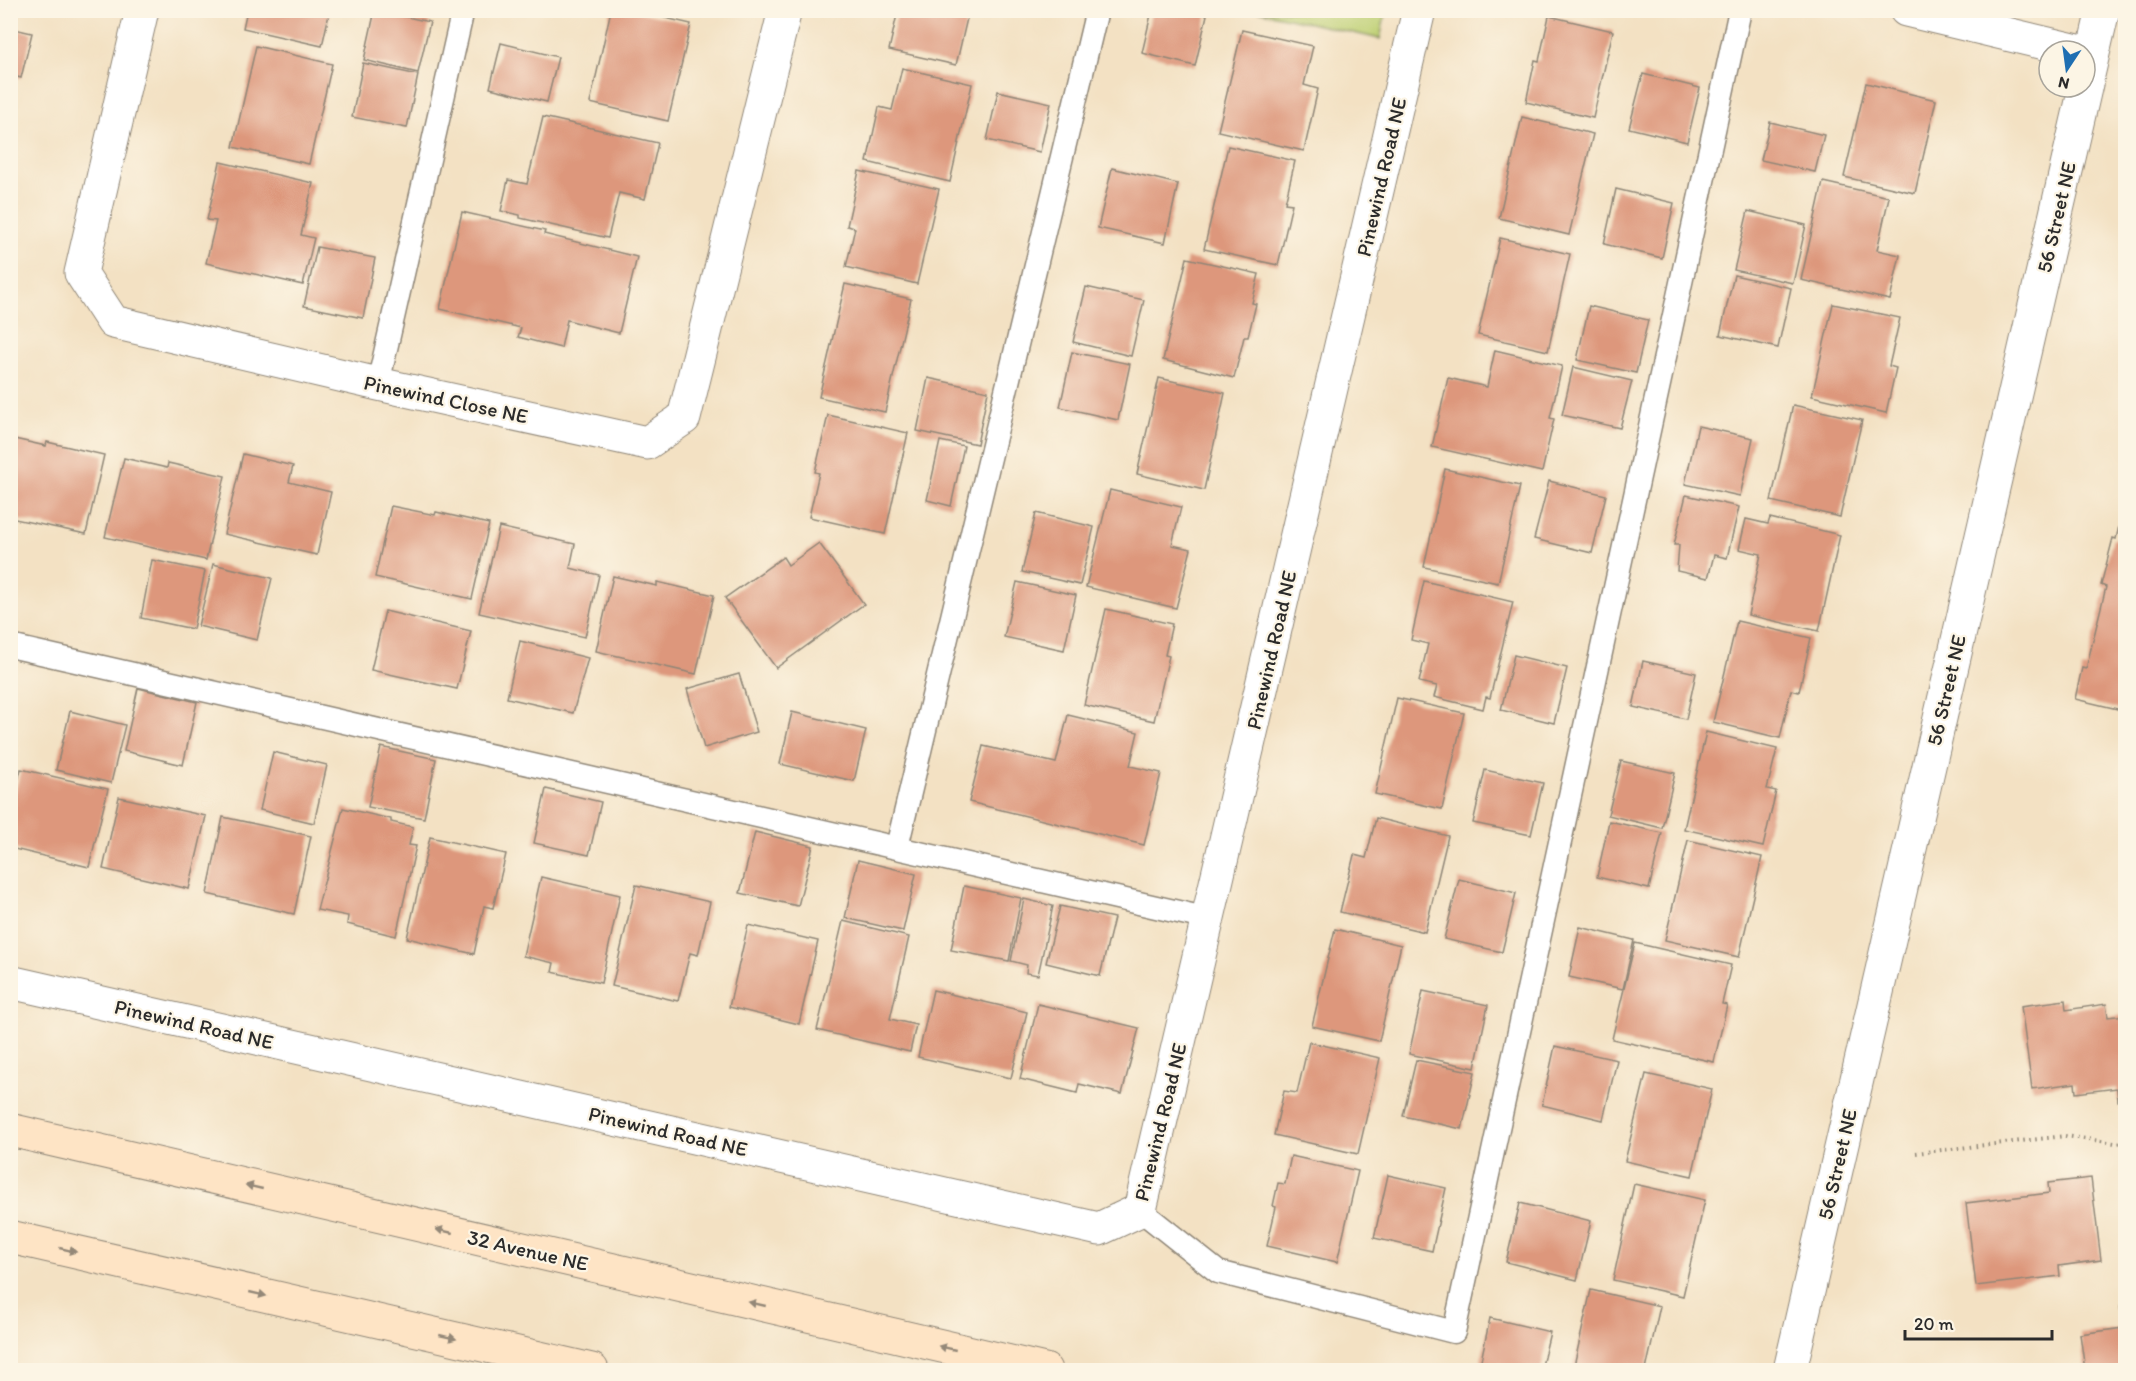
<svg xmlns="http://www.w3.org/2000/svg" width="2136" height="1381" font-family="Itim,sans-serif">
	<rect width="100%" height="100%" fill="#fcf5e5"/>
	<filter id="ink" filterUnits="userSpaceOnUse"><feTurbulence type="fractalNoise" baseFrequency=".0167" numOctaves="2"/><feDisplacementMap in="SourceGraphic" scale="12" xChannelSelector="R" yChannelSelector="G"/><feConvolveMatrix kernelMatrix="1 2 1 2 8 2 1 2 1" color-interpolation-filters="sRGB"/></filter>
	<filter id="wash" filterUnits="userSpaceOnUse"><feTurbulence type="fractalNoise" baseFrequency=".008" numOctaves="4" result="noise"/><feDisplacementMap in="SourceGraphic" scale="24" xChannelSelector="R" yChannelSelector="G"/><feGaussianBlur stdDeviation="1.35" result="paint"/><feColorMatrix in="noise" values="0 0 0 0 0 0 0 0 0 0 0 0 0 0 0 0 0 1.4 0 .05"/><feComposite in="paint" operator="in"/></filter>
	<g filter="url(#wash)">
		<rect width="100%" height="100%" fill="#f3e1c3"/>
		<!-- green -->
		<polygon fill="#bdcf72" stroke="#747d4e" stroke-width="1.5" points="1258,11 1386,11 1380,39"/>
		<g id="blocks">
			<!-- building -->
			<g fill="#dd977c">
				<polygon points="247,10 330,10 322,46 243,28"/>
				<polygon points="375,10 430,22 418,73 364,60"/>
				<polygon points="611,10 631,10 691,24 668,121 590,103"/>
				<polygon points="898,10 969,10 956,65 889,50"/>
				<polygon points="1152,10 1187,10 1207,15 1195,66 1142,53"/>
				<polygon points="1549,16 1613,31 1593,118 1526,102 1535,60 1539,61"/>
				<polygon points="10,28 32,33 21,78 10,75"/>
				<polygon points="1242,30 1313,46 1304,85 1318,89 1304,151 1218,131"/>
				<polygon points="501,43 558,57 547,102 490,88"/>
				<polygon points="256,46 332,64 309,164 233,147"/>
				<polygon points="363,63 418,75 407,128 352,117"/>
				<polygon points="902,68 972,84 950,182 867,162 879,107 892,110"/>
				<polygon points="1643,74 1700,88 1687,142 1629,128"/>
				<polygon points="1866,83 1936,100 1915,193 1844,177"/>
				<polygon points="998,91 1051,103 1040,152 987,140"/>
				<polygon points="543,117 658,143 645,199 619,193 608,238 520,218 520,215 501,211 508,180 527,184"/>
				<polygon points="1522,117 1593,134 1569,235 1499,218"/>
				<polygon points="1770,122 1824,135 1815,172 1761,160"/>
				<polygon points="1228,146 1295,161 1285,203 1292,204 1278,265 1204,249"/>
				<polygon points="220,162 313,183 301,235 314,238 303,285 206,263 216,221 207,220"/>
				<polygon points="1112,168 1178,184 1165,243 1098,228"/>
				<polygon points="859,171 939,189 917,284 846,267 855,228 847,226"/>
				<polygon points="1823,182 1889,197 1877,250 1900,255 1890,300 1801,280"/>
				<polygon points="1616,189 1674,203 1662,258 1604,244"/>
				<polygon points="1748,211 1806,225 1793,283 1734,270"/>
				<polygon points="462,212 545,231 544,234 637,257 619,333 567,320 561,348 518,337 521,328 440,309"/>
				<polygon points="1500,238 1570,254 1548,351 1478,335"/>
				<polygon points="317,247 375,258 363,318 304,306"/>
				<polygon points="1187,258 1259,274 1252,303 1256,304 1248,337 1244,337 1234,378 1163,360"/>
				<polygon points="1734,275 1791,288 1778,348 1720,335"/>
				<polygon points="845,284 911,299 885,412 819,397"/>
				<polygon points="1086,287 1144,300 1131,356 1073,342"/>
				<polygon points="1833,304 1900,318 1889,366 1896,368 1886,413 1812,396"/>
				<polygon points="1589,306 1648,320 1636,373 1577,360"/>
				<polygon points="1495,350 1562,366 1550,418 1554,419 1542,472 1432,447 1448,378 1487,387"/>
				<polygon points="1072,352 1130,364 1118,420 1060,407"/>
				<polygon points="1573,367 1632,381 1620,428 1562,415"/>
				<polygon points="928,378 988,391 977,444 917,431"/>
				<polygon points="1159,378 1225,393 1204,490 1137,474"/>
				<polygon points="1793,405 1862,420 1840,517 1771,501"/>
				<polygon points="828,415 908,433 885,534 809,517 819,473 815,472"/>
				<polygon points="1698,426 1753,438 1740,496 1685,484"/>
				<polygon points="10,438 46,446 47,442 104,455 86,534 10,518"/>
				<polygon points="940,441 964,446 951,506 927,500"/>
				<polygon points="243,454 293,466 289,482 331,492 317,555 224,534"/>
				<polygon points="124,458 167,468 168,463 225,476 206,560 105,537"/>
				<polygon points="1445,469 1520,486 1498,583 1424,567"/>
				<polygon points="1549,481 1606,495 1592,553 1534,539"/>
				<polygon points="1110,490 1181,507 1172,545 1191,549 1176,608 1086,587"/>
				<polygon points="1686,495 1739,507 1727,558 1714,555 1708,578 1677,571 1679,545 1674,545"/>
				<polygon points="2125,501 2126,501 2126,711 2075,699 2082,668 2086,669 2106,587 2101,585 2113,538 2116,539"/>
				<polygon points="391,506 435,515 436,512 489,524 472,599 375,577"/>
				<polygon points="1036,513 1094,527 1080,585 1022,572"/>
				<polygon points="1770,518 1840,535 1819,631 1748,615 1761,554 1739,549 1746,519 1768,524"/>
				<polygon points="499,527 575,544 570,568 599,575 585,637 479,613"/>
				<polygon points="819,543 864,604 776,668 725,598 783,557 788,565"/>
				<polygon points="152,560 205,571 193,629 141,618"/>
				<polygon points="213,564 272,578 257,640 198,626"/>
				<polygon points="613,576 657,586 657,582 714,595 696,674 596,651"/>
				<polygon points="1424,581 1513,602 1490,698 1486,697 1483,709 1434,697 1437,686 1419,682 1428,644 1411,640"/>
				<polygon points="1017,582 1076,595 1064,650 1004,637"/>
				<polygon points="1106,609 1172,624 1165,655 1169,656 1154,721 1084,705"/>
				<polygon points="385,611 471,631 457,689 371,670"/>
				<polygon points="1737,621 1811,638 1799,692 1791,690 1780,738 1713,722"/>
				<polygon points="520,641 588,658 573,713 507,698"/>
				<polygon points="1514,655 1567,668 1554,723 1501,710"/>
				<polygon points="1643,661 1696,673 1686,719 1633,707"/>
				<polygon points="739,674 757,732 704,748 687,689"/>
				<polygon points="138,688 197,702 183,765 124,751"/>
				<polygon points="1397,698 1464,713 1442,809 1375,794"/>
				<polygon points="70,711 125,725 111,783 56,770"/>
				<polygon points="792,712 866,730 854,781 780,764"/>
				<polygon points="1068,715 1138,732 1130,766 1161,773 1144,845 969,802 983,746 1056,763"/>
				<polygon points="1706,732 1777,749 1767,789 1776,791 1763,847 1684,829"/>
				<polygon points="381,747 436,759 424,818 368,807"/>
				<polygon points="273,752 327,765 314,823 260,810"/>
				<polygon points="1621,761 1675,773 1662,828 1608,815"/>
				<polygon points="21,769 108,789 89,867 10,848 10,811"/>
				<polygon points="1485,770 1543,783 1531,835 1473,823"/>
				<polygon points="546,789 601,802 589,855 534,843"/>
				<polygon points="119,797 206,816 189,889 103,869"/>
				<polygon points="343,808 391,819 391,822 413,827 409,845 416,846 396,936 347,924 348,916 317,910"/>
				<polygon points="223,817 311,836 294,914 207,894"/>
				<polygon points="1376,818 1448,836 1425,932 1340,912 1354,855 1366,858"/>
				<polygon points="1609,821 1662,833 1649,889 1597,877"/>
				<polygon points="755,832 813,846 798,906 740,893"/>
				<polygon points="430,837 506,854 493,908 484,906 474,954 407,938"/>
				<polygon points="1688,840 1762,857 1739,957 1665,940"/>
				<polygon points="858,860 916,874 903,931 845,918"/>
				<polygon points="541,877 620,895 601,983 552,972 554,963 523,956"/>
				<polygon points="1459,879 1516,893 1502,952 1444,939"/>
				<polygon points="636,885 710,902 698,955 690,953 678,1001 612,986"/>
				<polygon points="964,886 1021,898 1009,961 951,950"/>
				<polygon points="1024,899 1053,906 1038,975 1026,973 1027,965 1011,961"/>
				<polygon points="1060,906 1114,918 1100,976 1046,963"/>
				<polygon points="843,921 909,937 890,1019 916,1025 910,1052 817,1030"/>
				<polygon points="748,925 818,941 799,1024 729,1007"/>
				<polygon points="1580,927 1634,940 1623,989 1569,977"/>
				<polygon points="1335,929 1401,945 1379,1041 1312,1026"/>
				<polygon points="1635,943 1731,965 1722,1004 1727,1005 1714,1062 1612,1039"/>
				<polygon points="933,990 1027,1012 1011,1078 918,1057"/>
				<polygon points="1423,991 1488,1005 1475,1068 1409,1054"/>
				<polygon points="2065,1000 2066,1010 2106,1004 2108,1017 2126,1015 2126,1100 2118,1101 2117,1088 2076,1093 2075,1083 2032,1089 2021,1006"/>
				<polygon points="1038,1004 1139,1028 1122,1094 1079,1084 1077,1093 1020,1079"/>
				<polygon points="1309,1042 1380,1058 1358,1154 1274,1135 1284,1091 1297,1093"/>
				<polygon points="1555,1046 1617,1060 1603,1120 1542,1105"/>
				<polygon points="1416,1060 1475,1072 1462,1129 1403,1116"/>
				<polygon points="1646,1074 1712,1089 1692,1176 1625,1161"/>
				<polygon points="1291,1156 1358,1171 1337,1262 1267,1246 1276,1207 1273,1206 1278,1183 1285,1184"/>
				<polygon points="1388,1175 1446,1188 1432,1251 1374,1238"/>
				<polygon points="2091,1178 2101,1260 2059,1266 2060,1276 1976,1286 1966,1203 2049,1193 2048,1183"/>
				<polygon points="1634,1184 1705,1200 1683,1296 1613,1280"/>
				<polygon points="1520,1203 1591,1221 1577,1280 1506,1262"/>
				<polygon points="1591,1290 1660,1306 1646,1370 1573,1370"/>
				<polygon points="2126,1305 2126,1370 2085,1370 2080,1334 2123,1328 2120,1306"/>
				<polygon points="1490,1318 1550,1332 1541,1370 1479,1370"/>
			</g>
		</g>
	</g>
	<g filter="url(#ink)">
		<use href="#blocks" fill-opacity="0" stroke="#8f8677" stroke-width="1.5"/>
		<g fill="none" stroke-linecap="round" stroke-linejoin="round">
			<!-- service casing -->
			<g stroke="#8f8677" stroke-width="25">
				<g id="service">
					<polyline points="378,384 463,10"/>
					<polyline points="10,646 1209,919"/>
					<polyline points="897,847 1097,10"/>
					<polyline points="1140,1210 1218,1272 1454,1332 1740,10"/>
				</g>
			</g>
			<!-- minor casing -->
			<g stroke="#8f8677" stroke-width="35">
				<g id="minor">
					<polyline points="142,10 81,273 113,322 378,384 647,443 684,418 785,10"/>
					<polyline points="1906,10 2078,51"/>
					<polyline points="10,982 1099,1229 1140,1210 1419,10"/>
				</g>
			</g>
			<!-- tertiary casing -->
			<g stroke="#8f8677" stroke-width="35">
				<polyline id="tertiary" points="1790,1370 2103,10"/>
			</g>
			<!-- secondary casing -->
			<g stroke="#8f8677" stroke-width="35">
				<g id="secondary">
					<polyline points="10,1130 1045,1370"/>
					<polyline points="10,1237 592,1370"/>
				</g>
			</g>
			<!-- path -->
			<polyline stroke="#8f8677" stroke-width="4" stroke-dasharray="1.5 4.5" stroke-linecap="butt" points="1916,1153 2065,1136 2115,1143 2126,1142"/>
			<!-- service -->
			<use href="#service" stroke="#fff" stroke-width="22"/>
			<!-- minor -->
			<use href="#minor" stroke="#fff" stroke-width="33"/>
			<!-- tertiary -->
			<use href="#tertiary" stroke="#fff" stroke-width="33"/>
			<!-- secondary -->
			<use href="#secondary" stroke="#fee4c5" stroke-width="33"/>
		</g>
		<!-- one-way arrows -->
		<defs><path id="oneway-solid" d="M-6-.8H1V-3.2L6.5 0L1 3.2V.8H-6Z" transform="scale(1.5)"/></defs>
		<g fill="#948878">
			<use href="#oneway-solid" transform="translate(254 1187) rotate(-167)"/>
			<use href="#oneway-solid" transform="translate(444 1231) rotate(-167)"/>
			<use href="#oneway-solid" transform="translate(68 1250) rotate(13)"/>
			<use href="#oneway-solid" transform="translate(258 1294) rotate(13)"/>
			<use href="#oneway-solid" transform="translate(757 1304) rotate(-167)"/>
			<use href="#oneway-solid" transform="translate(448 1337) rotate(13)"/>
			<use href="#oneway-solid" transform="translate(947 1348) rotate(-167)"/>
		</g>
	</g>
	<g text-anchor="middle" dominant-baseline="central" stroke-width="4.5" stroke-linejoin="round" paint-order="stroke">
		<!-- street labels -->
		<g font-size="21" fill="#2b2b2b" stroke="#fcf5e5">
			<text transform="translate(1381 177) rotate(-77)">Pinewind Road NE</text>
			<text transform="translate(2056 217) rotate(-77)">56 Street NE</text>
			<text transform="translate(446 399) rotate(12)">Pinewind Close NE</text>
			<text transform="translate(1271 650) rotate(-77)">Pinewind Road NE</text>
			<text transform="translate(1946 690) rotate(-77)">56 Street NE</text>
			<text transform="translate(194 1024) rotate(13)">Pinewind Road NE</text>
			<text transform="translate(1160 1122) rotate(-76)">Pinewind Road NE</text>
			<text transform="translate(668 1131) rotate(13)">Pinewind Road NE</text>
			<text transform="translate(1837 1164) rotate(-77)">56 Street NE</text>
			<text transform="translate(528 1250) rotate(13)">32 Avenue NE</text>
		</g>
	</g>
	<!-- margin -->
	<rect width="2136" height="1381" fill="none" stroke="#fcf5e5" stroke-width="36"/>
	<!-- north arrow -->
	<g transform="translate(2067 69) rotate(193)"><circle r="28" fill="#fcf5e5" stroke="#a8a49b" stroke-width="1.5"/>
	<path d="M0-4.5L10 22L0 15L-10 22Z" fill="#1f6fb2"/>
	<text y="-9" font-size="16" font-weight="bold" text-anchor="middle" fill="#2b2b2b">N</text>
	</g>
	<!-- scale -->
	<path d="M1905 1330v9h147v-9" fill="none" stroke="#2b2b2b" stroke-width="3"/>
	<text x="1914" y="1330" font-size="18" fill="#2b2b2b" stroke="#fcf5e5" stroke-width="4.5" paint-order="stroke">20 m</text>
</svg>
